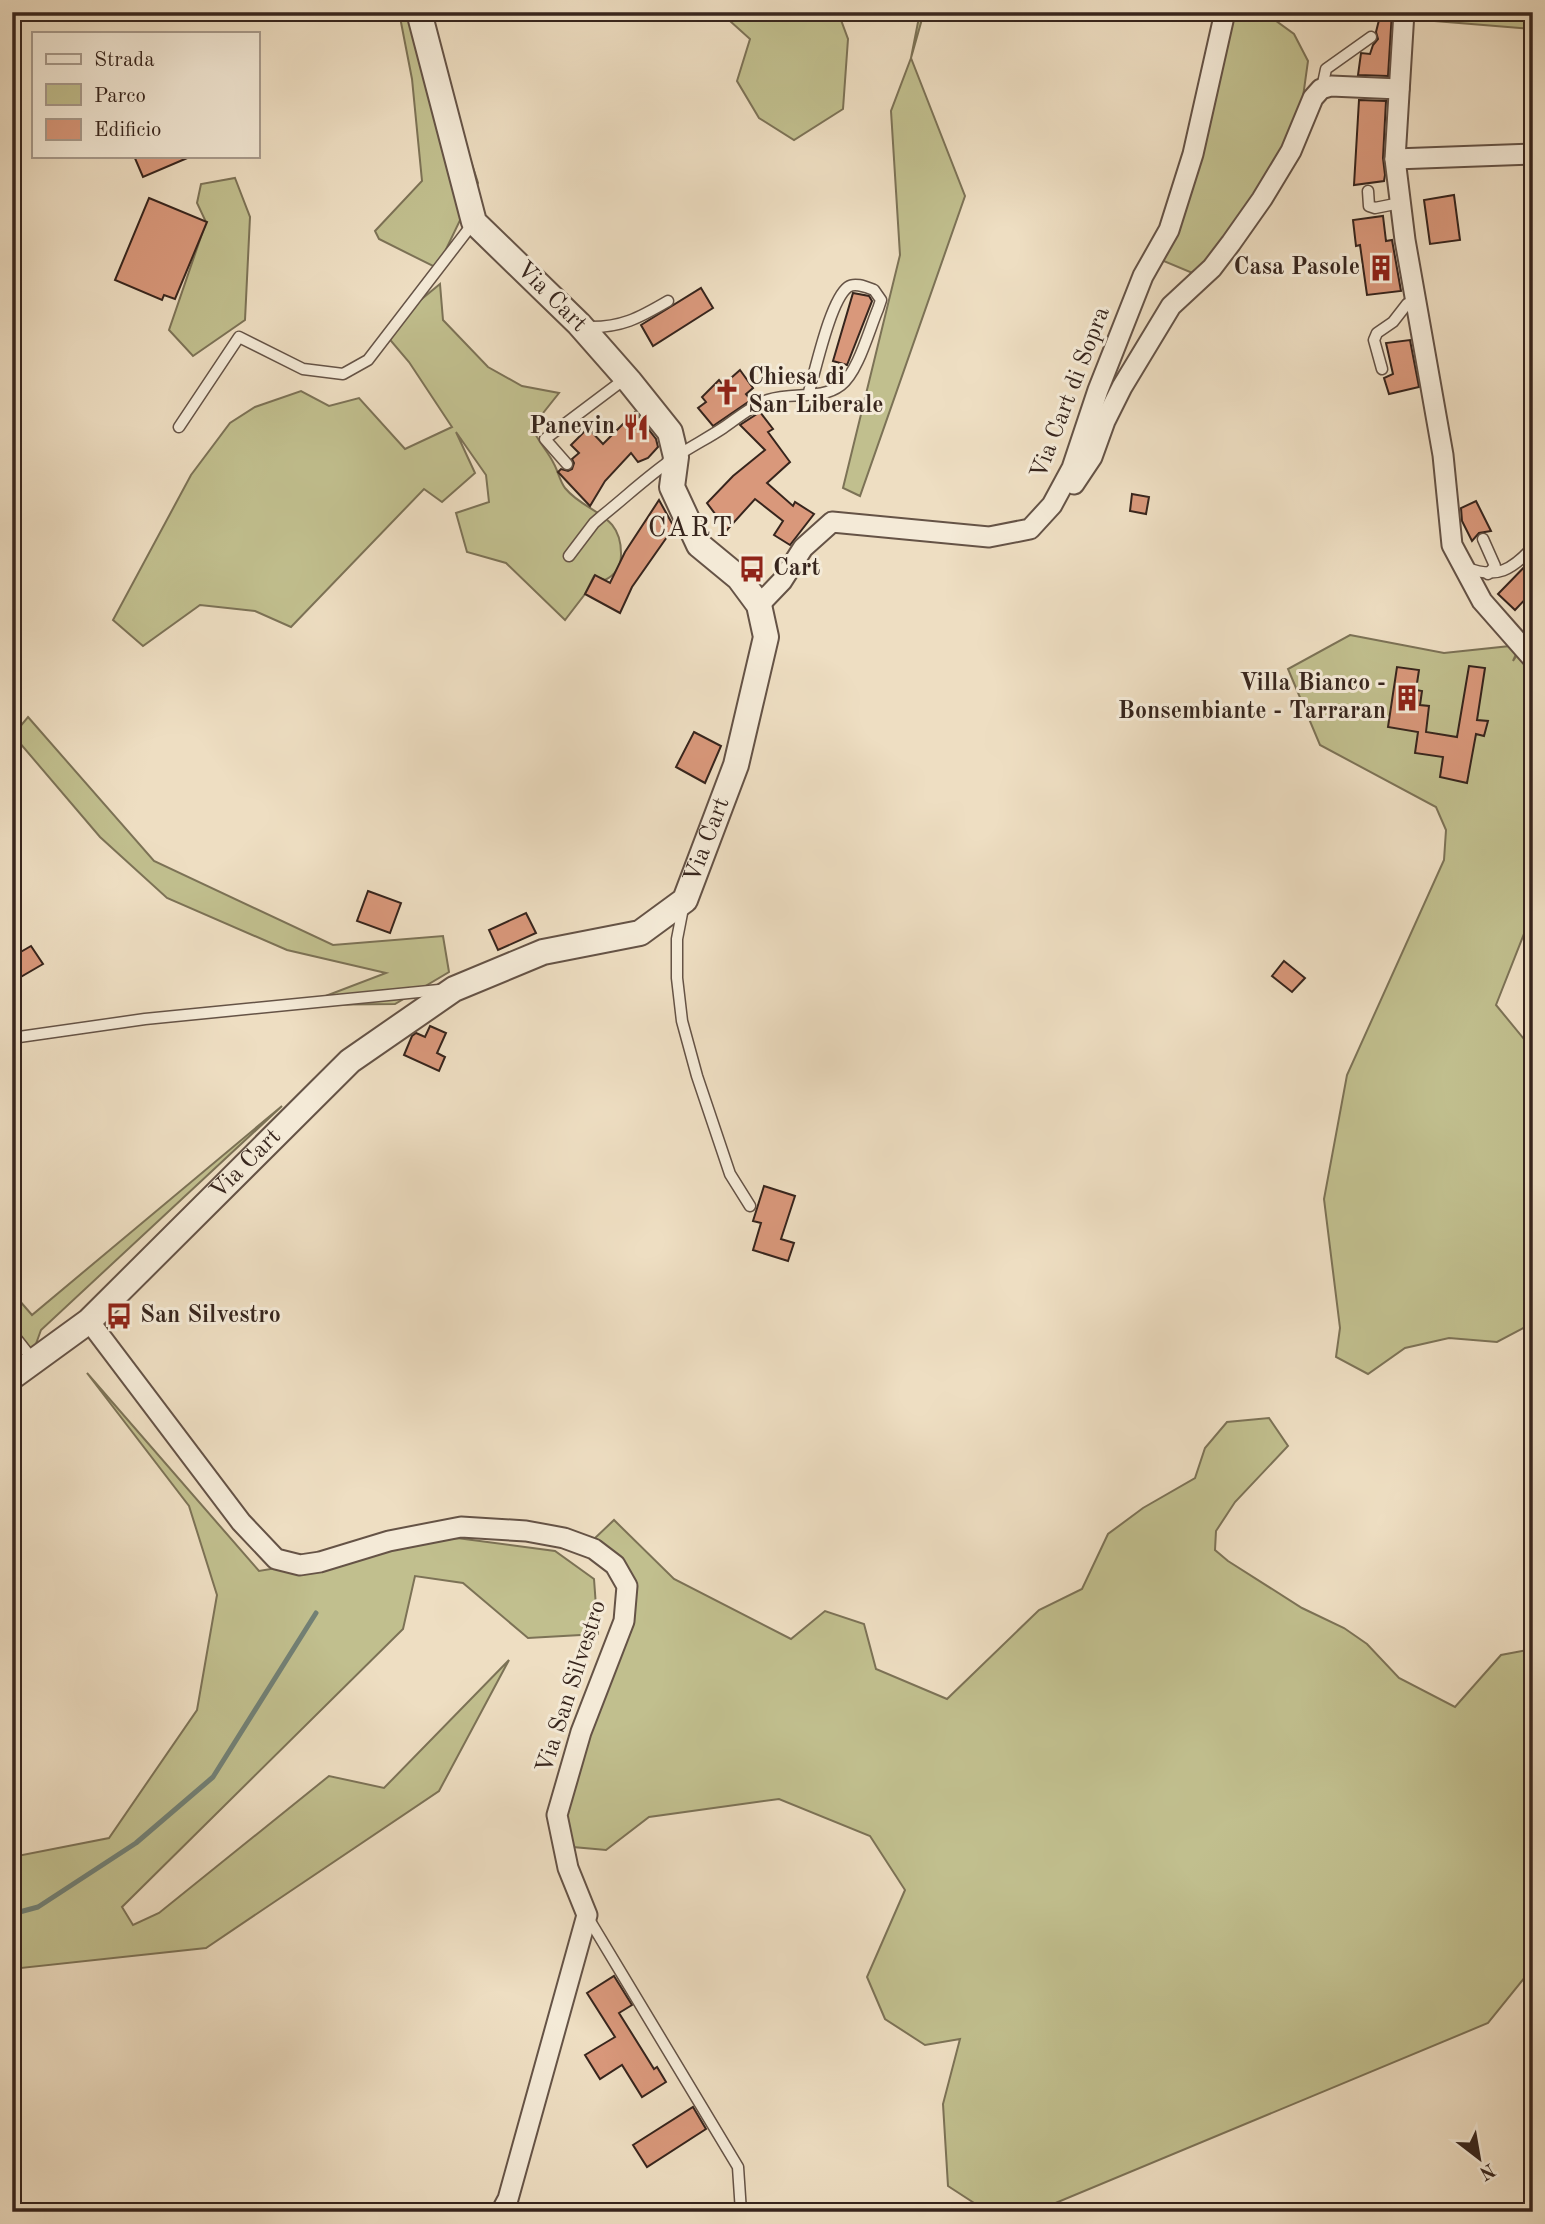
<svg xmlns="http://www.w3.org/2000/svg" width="1545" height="2224" font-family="'Old Standard TT',serif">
	<rect width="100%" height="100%" fill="#eedec2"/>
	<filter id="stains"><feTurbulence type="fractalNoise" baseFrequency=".00286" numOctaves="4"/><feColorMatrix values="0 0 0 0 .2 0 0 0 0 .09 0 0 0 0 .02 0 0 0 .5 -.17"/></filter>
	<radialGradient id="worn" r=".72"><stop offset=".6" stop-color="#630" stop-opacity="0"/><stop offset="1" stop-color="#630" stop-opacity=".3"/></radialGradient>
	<!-- green -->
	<g fill="#c1bf8e" stroke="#7c7256" stroke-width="2">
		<polygon points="399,12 429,12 449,93 478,183 437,268 379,239 375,231 422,181 412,79"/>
		<polygon points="720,12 838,12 848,39 843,109 794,140 759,118 737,81 750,39"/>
		<polygon points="920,12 924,12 911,58 965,196 860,496 843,488 900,255 891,111 911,58"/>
		<polygon points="1225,12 1264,12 1294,34 1308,61 1298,133 1202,277 1154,257"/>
		<polygon points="1431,12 1533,12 1533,29 1435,21"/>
		<polygon points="235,178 250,217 245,320 193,356 169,330 206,222 197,203 201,184"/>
		<path d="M 440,284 L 443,320 L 488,367 L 522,386 L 559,393 L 532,427 C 537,441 548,451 554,464 C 558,471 560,482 565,488 C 586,514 622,512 621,555 C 621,566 615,575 605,580 L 594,576 L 585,594 L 565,620 L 506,563 L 467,552 L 456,513 L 489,502 L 486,475 L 456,432 L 475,473 L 442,502 L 424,489 L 291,627 L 255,611 L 200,605 L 143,646 L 113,620 L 191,475 L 230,423 L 255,407 L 301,391 L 329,406 L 359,398 L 405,449 L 452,427 L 409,362 L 386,335 L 401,316 Z"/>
		<polygon points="1350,635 1444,653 1520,645 1513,661 1519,652 1533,667 1533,911 1496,1005 1533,1050 1533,1323 1497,1342 1449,1338 1405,1348 1368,1374 1336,1357 1340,1328 1324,1199 1347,1075 1444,860 1446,830 1436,807 1320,745 1288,669"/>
		<polygon points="28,717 154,861 333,945 443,936 449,972 395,1004 302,1005 386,973 287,950 167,898 100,837 13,735"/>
		<polygon points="282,1106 41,1330 17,1396 12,1400 12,1292 32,1315"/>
		<polygon points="87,1373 259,1571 457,1538 555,1551 594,1579 598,1634 528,1638 463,1583 415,1576 403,1629 122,1907 133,1925 159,1913 329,1776 384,1788 509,1660 439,1791 206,1948 12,1969 12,1857 109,1838 197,1710 217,1595 189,1506"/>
		<polygon points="1269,1418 1288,1446 1235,1502 1216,1531 1215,1550 1228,1561 1302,1608 1344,1628 1367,1644 1399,1678 1455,1707 1501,1655 1533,1649 1533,1971 1530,1971 1488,2023 1034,2212 988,2212 948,2186 943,2104 960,2039 925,2045 885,2019 867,1977 905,1890 870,1836 779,1799 649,1817 606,1850 573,1847 564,1814 635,1586 595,1538 614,1520 674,1579 791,1639 825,1611 864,1624 876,1669 947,1699 1039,1610 1082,1589 1108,1534 1143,1508 1195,1478 1205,1448 1227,1422"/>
	</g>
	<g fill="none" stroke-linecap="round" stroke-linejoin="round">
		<!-- stream -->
		<polyline stroke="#728075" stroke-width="5" points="12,1914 38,1907 136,1843 213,1777 316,1613"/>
	</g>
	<!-- building -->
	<g fill="#d9987b" stroke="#37251d" stroke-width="2">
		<polygon points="1381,12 1392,12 1388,76 1358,75 1361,53 1370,54 1373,45 1378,39 1376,32"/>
		<polygon points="1359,100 1386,101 1383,158 1385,175 1384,181 1354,185"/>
		<polygon points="134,156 192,156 143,177"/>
		<polygon points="1454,195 1460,240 1430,244 1424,200"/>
		<polygon points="149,198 207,222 175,299 164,295 162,300 115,280"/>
		<polygon points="1383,216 1386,241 1392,240 1401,291 1367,295 1360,245 1356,246 1353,220"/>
		<polygon points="701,288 713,308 653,346 641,325"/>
		<polygon points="853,293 869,296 872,301 847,365 833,361"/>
		<polygon points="1410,340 1419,387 1389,394 1384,378 1393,374 1386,343"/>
		<polygon points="740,370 753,388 746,394 751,400 713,426 698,408 706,402 702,397 719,380 723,385"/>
		<polygon points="635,412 656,439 658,447 648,458 638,462 631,453 605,481 590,506 558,472 561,469 568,471 572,469 574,463 572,459 579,453 571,445 588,428 603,444"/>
		<polygon points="760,412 773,429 768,432 790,462 767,483 793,506 795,502 814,514 790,545 774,535 783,521 755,499 727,530 707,503 733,476 765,450 740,425"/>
		<polygon points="1132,494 1149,497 1146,514 1130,511"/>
		<polygon points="659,500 674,527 632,587 620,613 585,594 595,575 610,583 625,552"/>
		<polygon points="1476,501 1491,531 1479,533 1472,541 1462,521 1461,508"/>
		<polygon points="1533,558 1533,591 1515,610 1498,594"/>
		<polygon points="1469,666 1485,668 1477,720 1488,721 1484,736 1476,734 1467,783 1440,777 1443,757 1415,753 1418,732 1388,727 1397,667 1419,670 1416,690 1422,691 1420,705 1429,706 1426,732 1457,737"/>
		<polygon points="694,732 721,746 705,783 676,767"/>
		<polygon points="368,891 401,903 390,933 357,921"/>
		<polygon points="526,913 536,933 498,950 489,930"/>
		<polygon points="31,946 43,964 12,982 12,957"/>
		<polygon points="1284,961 1305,978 1292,992 1272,976"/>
		<polygon points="430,1026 446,1033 437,1053 445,1057 439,1071 404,1055 412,1036 416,1033 425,1037"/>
		<polygon points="764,1186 795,1196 781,1239 794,1243 788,1261 753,1250 761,1223 753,1221"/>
		<polygon points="614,1976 632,2005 619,2013 654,2069 657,2067 666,2082 642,2097 622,2065 600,2079 585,2055 615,2037 587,1993"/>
		<polygon points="693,2107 706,2129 647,2167 633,2145"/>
	</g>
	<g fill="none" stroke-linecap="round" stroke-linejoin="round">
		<!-- service casing -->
		<g stroke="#655346" stroke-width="13">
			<g id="service">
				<polyline points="1322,88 1326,69 1371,37"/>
				<polyline points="1368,191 1369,206 1375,208 1400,203"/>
				<path d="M 587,327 C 621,328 639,318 668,301"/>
				<polyline points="1382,369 1374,340 1377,333 1393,322 1407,304 1416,301"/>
				<polyline points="179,427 239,337 303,369 343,374 368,360 474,222"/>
				<polyline points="567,464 545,439 626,378"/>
				<polyline points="1483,539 1495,566 1488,574"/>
				<path d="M 569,556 L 594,523 L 602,516 C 627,496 651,473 677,456 C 692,446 708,438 723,428 C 738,418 751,406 768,400 C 792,391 820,401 841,385 C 858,372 869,330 878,309 L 881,300 L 874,290 C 866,287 855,282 848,287 C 830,300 815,373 808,395"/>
				<path d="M 1467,568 C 1497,579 1512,570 1533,547"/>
				<polyline points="683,908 677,939 677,978 682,1021 697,1076 730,1174 750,1206"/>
				<polyline points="12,1038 145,1019 439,990"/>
				<polyline points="12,1333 34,1361"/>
				<polyline points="587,1916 738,2167 741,2212"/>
			</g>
		</g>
		<!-- minor casing -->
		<g stroke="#655346" stroke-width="23">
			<g id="minor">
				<polyline points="1404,12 1395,159 1405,240 1443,455 1452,545 1482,601 1533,659"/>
				<polyline points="1395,159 1533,154"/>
				<polyline points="1074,484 1092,457 1105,421 1122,387 1171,306 1212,268 1231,243 1262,199 1291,151 1313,98 1321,89 1331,86 1399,89"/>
				<polyline points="759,605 782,581 803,548 832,522 989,537 1030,529 1052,505 1072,468 1098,390 1143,276 1169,230 1193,154 1225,12"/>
				<polyline points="89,1321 241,1522 276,1559 300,1565 320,1562 389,1541 461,1527 526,1531 564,1538 594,1549 615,1565 627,1586 624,1621 581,1732 557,1815 568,1868 587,1915 508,2199 501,2212"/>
			</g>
		</g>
		<!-- tertiary casing -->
		<g stroke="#655346" stroke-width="28">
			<g id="tertiary">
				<path id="s1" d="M 12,1377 L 89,1321 L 350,1061 L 454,989 L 543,952 L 640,933 L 685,900 L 736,765 L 766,637 L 759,605 L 739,578 L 699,545 L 672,487 L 676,457 L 670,432 L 630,382 L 579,324 L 474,222 L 419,12"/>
			</g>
		</g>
		<!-- service -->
		<use href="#service" stroke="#f4ead7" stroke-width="10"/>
		<!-- minor -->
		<use href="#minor" stroke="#f4ead7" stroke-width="19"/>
		<!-- tertiary -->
		<use href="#tertiary" stroke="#f4ead7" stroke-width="24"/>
	</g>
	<!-- icons -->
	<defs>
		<g id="building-bare" transform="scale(2.1)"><path d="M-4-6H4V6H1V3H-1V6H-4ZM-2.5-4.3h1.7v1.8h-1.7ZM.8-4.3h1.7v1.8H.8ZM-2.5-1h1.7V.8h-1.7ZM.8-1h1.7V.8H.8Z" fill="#8f2418" stroke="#f4ead7" stroke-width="2.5" paint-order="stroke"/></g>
		<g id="church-bare" transform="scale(2.1)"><path d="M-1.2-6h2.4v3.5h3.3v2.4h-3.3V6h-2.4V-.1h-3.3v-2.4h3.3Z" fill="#8f2418" stroke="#f4ead7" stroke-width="2.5" paint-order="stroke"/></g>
		<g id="restaurant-bare" transform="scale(2.1)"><path d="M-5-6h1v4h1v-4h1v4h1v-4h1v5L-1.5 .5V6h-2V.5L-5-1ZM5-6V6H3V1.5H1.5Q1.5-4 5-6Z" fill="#8f2418" stroke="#f4ead7" stroke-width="2.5" paint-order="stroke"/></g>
		<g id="bus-bare" transform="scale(2.1)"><path d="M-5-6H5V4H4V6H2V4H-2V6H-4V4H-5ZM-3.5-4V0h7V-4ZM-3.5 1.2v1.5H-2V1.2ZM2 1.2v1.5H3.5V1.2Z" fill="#8f2418" stroke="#f4ead7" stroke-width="2.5" paint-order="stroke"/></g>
	</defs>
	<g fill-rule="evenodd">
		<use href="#building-bare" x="1381" y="268"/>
		<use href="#church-bare" x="727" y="392"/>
		<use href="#restaurant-bare" x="636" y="427"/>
		<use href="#bus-bare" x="752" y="569"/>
		<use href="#building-bare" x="1407" y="698"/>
		<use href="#bus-bare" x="119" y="1316"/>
	</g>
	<g text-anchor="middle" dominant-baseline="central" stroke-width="6" stroke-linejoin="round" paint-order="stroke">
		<!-- poi labels -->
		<g font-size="24" font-weight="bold" fill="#37251d" stroke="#f4ead7" text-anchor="end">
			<text x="1360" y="268">Casa Pasole</text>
			<text x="748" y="378" text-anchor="start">Chiesa di<tspan x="748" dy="28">San Liberale</tspan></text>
			<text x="615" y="427">Panevin</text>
			<text x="773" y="569" text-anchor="start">Cart</text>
			<text x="1386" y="684">Villa Bianco -<tspan x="1386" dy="28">Bonsembiante - Tarraran</tspan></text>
			<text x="140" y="1316" text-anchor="start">San Silvestro</text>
		</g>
		<!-- street labels -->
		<g font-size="24" fill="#37251d" stroke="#f4ead7">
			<text transform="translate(551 297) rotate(45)">Via Cart</text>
			<text transform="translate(1071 393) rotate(-69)">Via Cart di Sopra</text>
			<text stroke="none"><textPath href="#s1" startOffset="905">Via Cart</textPath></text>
			<text stroke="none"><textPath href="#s1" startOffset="317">Via Cart</textPath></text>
			<text transform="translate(572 1687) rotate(-72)">Via San Silvestro</text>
		</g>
		<!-- quarter labels -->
		<g font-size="28" letter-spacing="2" fill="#37251d" stroke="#f4ead7">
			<text x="691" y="529">CART</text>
		</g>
	</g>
	<!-- margin -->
	<rect width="1545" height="2224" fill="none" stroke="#eedec2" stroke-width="42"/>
	<rect x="14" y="14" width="1517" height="2196" fill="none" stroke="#37251d" stroke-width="3.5"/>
	<rect x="21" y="21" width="1503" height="2182" fill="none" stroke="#37251d" stroke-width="2"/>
	<!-- legend -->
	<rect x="32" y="32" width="228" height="126" fill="#f4ead7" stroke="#a89b8d" stroke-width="2"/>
	<rect x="46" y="54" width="35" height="10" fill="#f4ead7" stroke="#a89b8d" stroke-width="2"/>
	<text x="94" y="66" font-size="21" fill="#37251d">Strada</text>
	<rect x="46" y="84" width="35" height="21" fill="#c1bf8e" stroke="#a89b8d" stroke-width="2"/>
	<text x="94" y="102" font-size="21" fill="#37251d">Parco</text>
	<rect x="46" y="119" width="35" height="21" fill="#d9987b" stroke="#a89b8d" stroke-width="2"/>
	<text x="94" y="136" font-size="21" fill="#37251d">Edificio</text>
	<!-- north arrow -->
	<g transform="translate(1479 2158) rotate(149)" stroke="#f4ead7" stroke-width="5" paint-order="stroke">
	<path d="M0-5L12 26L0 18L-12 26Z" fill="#37251d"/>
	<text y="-10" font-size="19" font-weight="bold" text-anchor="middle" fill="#37251d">N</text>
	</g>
	<rect width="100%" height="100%" filter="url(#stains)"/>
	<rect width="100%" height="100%" fill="url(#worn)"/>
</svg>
